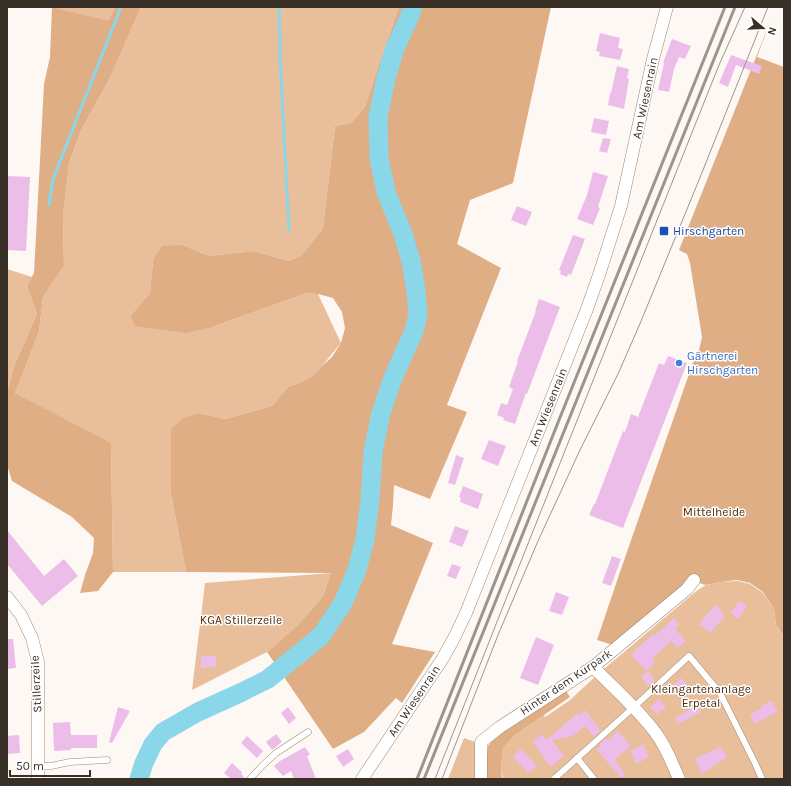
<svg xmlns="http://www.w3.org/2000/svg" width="791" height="786" font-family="Karla,sans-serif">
	<rect width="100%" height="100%" fill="#fef8f4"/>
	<!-- green -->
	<g fill="#e8be9b">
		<polygon points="52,7 115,7 110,22"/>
		<polygon points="141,7 399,7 378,67 365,107 351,123 335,126 323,228 302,255 288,261 254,251 209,256 183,245 153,260 150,293 132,316 212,327 307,293 318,294 341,343 322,366 310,378 288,387 272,406 225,419 199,413 171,494 186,572 113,572 111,444 15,393 39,332 43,297 64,266 63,216 69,163 81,130 110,78"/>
		<polygon points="7,269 32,277 27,286 37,314 14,366 7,393"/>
		<polygon points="331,573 323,596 298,625 267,652 192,690 205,583"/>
		<polygon points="738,581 750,584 763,593 774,609 776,625 784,638 784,779 503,779 501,769 503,748 515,735 544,715 545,717 570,700 598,674 695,592 706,585 721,582"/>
		<polygon points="464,738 478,743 477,779 448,779"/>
	</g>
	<!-- forest -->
	<g fill="#dfae84">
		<polygon points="52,7 109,21 115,7 141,7 110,78 81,130 69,163 63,216 64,266 43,297 39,332 15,393 111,443 113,572 98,591 80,593 85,575 93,553 94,538 72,517 12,481 7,465 7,393 14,366 37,314 27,286 34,273 44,84 50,57"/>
		<polygon points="399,7 551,7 513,183 470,200 457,244 501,268 447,405 467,412 430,499 394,485 393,505 391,525 433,543 392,644 435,652 402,703 396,698 364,732 333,749 267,652 298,625 323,596 331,573 186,572 171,494 171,429 184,418 199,413 225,419 272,406 288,387 310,378 322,366 332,357 341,343 345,328 342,312 333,298 318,294 307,293 212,327 186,333 135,326 131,316 150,293 153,260 162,246 183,245 209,256 254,251 288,261 302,255 323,228 335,126 351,123 365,107 378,67"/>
		<polygon points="772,17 757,57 784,67 784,637 776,625 774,609 763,592 750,583 737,580 721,582 705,585 692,580 613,645 597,640 621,569 696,354 699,350 702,337 690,263 687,254 679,250"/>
		<polygon points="565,689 570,697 515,735 503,748 501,769 502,779 485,779 488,746 497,735"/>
	</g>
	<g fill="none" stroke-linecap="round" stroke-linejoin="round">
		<!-- stream -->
		<g stroke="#8ad7ea" stroke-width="3">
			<polyline points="279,7 280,58 289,230"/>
			<polyline points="49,205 53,179 121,7"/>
		</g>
		<!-- river -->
		<polyline stroke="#8ad7ea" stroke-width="19" points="139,779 144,763 153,744 163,732 198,712 240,693 268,679 321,636 343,603 357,570 365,539 370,500 373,452 381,413 393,378 414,331 418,314 416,291 411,261 403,234 386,192 379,158 378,117 386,78 395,48 409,18 413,7"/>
	</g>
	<!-- building -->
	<g fill="#edbde9">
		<polygon points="600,33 620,38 618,48 623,49 620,60 599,56 600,52 596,51"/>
		<polygon points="672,39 691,46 685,59 679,57 674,69 669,92 658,90 664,63 663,63"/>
		<polygon points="731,55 762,66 759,74 736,65 728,87 719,83"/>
		<polygon points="617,66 629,69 627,78 629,79 624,109 608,105 610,93 611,93"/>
		<polygon points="594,118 609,121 606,135 591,132"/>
		<polygon points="603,138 611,139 607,153 599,151"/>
		<polygon points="593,172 608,176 598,207 600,208 593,225 577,219 587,195"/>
		<polygon points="7,176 30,177 26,251 7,250"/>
		<polygon points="517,206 532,212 526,226 511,220"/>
		<polygon points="573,235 585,239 571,275 568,274 567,277 560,274 561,271 559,270"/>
		<polygon points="539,299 560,307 527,394 526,393 515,424 503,420 504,418 497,415 501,403 507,405 513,389 509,387 518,361 517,361 536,311 535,311"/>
		<polygon points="668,356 687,363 623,528 589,515 594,504 595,504 623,431 625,432 631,414 638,417 659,363 664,365"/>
		<polygon points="489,440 506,446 498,466 481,459"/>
		<polygon points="456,455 464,458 455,485 448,483"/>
		<polygon points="463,486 483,494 478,509 460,502 461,498 459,497"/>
		<polygon points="455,526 469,531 462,547 449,542"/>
		<polygon points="7,530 44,576 64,559 78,576 42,606 7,564"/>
		<polygon points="612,556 621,559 611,586 602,583"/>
		<polygon points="452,564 461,567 456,579 447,576"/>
		<polygon points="556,592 569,597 562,615 549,611"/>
		<polygon points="739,601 747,606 738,619 731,613"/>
		<polygon points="716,604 725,617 717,625 711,633 699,624"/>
		<polygon points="673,618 680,624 675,629 686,641 678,648 671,641 652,659 655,663 646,671 633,657 632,653 653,634 654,636 658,632 659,633"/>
		<polygon points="536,637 554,645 538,685 520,678"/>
		<polygon points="7,639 13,639 16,668 7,669"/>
		<polygon points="201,656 216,656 216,667 201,668"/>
		<polygon points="648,671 655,681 648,686 641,676"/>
		<polygon points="681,678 690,689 680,697 671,687"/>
		<polygon points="659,699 666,707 657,714 650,707"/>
		<polygon points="771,700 778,711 755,724 750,715 763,707 762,706"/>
		<polygon points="697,705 701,712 678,724 675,718"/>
		<polygon points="118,707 130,711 112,743 109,742"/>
		<polygon points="288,707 296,718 289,724 281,713"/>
		<polygon points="585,710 601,731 594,737 585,726 573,736 552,740 564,756 550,767 533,741 542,734 546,740 578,713 580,715"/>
		<polygon points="70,722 71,735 97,735 97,748 71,748 71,750 54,751 53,723"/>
		<polygon points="618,731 631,746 615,759 625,775 621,778 596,749 601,746 599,744 606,738 608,740"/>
		<polygon points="276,734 282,742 272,750 266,742"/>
		<polygon points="19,735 20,753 7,754 7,736"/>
		<polygon points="247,736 263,751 257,758 241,743"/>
		<polygon points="643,744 649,757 636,764 630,751"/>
		<polygon points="305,747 310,755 307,756 316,779 294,779 291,771 283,776 274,766 280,761"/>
		<polygon points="720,747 727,757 702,774 695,759"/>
		<polygon points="348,749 354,759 343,767 336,756"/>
		<polygon points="520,749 537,766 528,773 513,757"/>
		<polygon points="232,763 242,772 241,773 245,779 231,779 224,773"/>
	</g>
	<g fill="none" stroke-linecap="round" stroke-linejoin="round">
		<!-- lane casing -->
		<g stroke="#9f8874" stroke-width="7">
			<g id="lane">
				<polyline points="577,758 594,779"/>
				<polyline points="38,766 51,766 70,762 107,760"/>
				<polyline points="250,779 262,766 276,753 308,732"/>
				<polyline points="554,779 634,707 689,656 720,693 755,763 762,779"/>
			</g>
		</g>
		<!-- street casing -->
		<g stroke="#9f8874" stroke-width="13">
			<g id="street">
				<polyline points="7,597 21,615 32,638 38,662 38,779"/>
				<path d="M 593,667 C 614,688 637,708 655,732 C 666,746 672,763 679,779"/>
				<polyline points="362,779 443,658 454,638 466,613 587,309 600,272 621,206 653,59 667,7"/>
				<polyline points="481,779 481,742 500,727 593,667 687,589 694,580"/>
			</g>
		</g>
		<!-- lane -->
		<use href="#lane" stroke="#fff" stroke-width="6"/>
		<!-- street -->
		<use href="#street" stroke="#fff" stroke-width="12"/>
		<!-- tram -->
		<g stroke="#9c958e" stroke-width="1">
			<path d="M 435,779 C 522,557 611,336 699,115 L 719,65 L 745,7"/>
			<polyline points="442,779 498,635 538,541 580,450 618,374 639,326 699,180 768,7"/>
		</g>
		<!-- rail -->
		<g stroke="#9c958e" stroke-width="3">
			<polyline points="417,779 559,420 725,7"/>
			<polyline points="424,779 735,7"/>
		</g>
	</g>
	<!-- markers -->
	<rect fill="#1a4fb4" stroke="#fff" stroke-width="1.5" x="659" y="226" width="10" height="10" rx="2"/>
	<circle fill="#3f7fe0" stroke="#fff" stroke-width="1.5" cx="679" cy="363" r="4"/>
	<g text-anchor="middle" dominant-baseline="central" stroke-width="3" stroke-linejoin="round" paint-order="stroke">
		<!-- street labels -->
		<g font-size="12" fill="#382f26" stroke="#fff">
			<text transform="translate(645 98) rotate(-78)">Am Wiesenrain</text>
			<text transform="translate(548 407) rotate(-68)">Am Wiesenrain</text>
			<text transform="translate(566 682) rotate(-34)">Hinter dem Kurpark</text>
			<text transform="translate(36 684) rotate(-93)">Stillerzeile</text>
			<text transform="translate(414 701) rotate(-56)">Am Wiesenrain</text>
		</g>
		<!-- transit labels -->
		<g font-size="12" fill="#164399" stroke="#fff" text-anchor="start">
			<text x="673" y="231">Hirschgarten</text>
		</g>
		<!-- shop labels -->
		<g font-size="12" fill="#366cbe" stroke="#fff" text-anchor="start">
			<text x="687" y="356">Gärtnerei<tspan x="687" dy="14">Hirschgarten</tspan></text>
		</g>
		<!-- park labels -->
		<g font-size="12" fill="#4c2b0a" stroke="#fff">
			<text x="714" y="512">Mittelheide</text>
			<text x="241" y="620">KGA Stillerzeile</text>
			<text x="701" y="689">Kleingartenanlage<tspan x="701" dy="14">Erpetal</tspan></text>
		</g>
	</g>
	<!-- border -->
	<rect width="791" height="786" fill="none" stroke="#382f26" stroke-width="16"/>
	<!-- north arrow -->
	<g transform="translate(763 28) rotate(109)" stroke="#ffffff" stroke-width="3" paint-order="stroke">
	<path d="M0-3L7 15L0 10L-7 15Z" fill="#382f26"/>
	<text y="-6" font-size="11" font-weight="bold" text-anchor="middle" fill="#382f26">N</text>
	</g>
	<!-- scale -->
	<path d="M10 770v6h80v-6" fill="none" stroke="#382f26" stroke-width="2"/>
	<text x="16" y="770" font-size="12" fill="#382f26" stroke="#ffffff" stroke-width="3" paint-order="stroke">50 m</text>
</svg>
